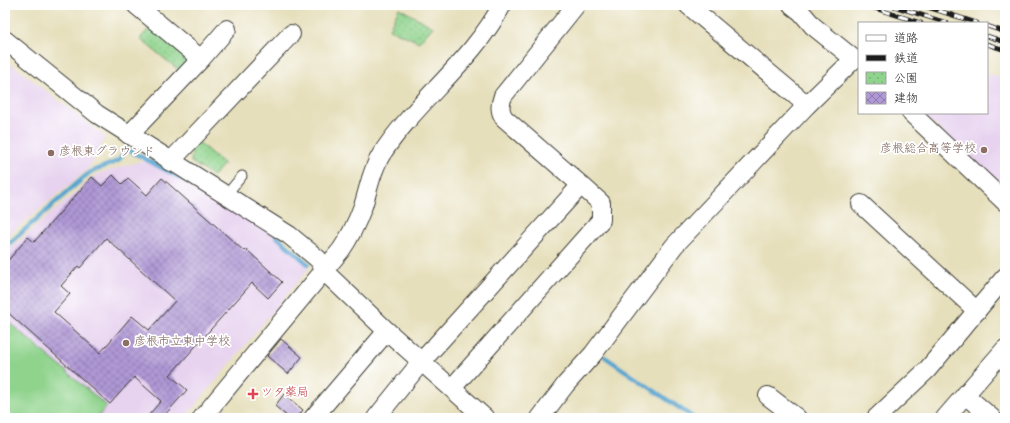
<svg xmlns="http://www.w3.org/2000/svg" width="1010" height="423" font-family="'Gochi Hand','Klee One',sans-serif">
	<defs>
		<pattern id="park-dots" width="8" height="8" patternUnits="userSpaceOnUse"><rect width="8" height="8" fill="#8fd38c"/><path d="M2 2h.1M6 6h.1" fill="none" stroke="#7bb578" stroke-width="1.8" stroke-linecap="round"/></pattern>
		<pattern id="building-cross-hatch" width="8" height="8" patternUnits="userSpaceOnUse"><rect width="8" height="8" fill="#b098d6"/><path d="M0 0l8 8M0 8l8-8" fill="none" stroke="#8e7bad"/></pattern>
	</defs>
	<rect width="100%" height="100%" fill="#fff"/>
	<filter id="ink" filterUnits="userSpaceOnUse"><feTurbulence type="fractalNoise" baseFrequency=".025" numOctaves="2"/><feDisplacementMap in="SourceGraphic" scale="8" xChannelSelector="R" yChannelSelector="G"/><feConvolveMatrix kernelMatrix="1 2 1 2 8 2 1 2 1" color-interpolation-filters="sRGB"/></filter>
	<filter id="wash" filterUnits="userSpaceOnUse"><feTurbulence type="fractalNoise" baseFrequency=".012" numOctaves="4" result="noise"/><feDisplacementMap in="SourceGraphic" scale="16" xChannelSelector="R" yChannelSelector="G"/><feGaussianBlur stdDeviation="0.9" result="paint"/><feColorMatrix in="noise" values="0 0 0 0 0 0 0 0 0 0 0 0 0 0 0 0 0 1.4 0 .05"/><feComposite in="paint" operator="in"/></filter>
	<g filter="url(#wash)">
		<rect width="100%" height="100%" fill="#e6dfbb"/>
		<!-- built -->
		<g fill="#e7d2ef">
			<polygon points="5,59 105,137 89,168 5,238"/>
			<polygon points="987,73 1005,79 1005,188 921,113 987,113"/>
			<polygon points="149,159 255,219 277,235 309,268 185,418 5,418 5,253 97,174"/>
		</g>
		<!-- green -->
		<polygon fill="#8fd38c" stroke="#567854" points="5,319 107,406 97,418 5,418"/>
		<!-- park -->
		<g fill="url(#park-dots)" stroke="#567854">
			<polygon points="399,8 433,27 419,42 389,29"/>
			<polygon points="150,27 176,48 176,50 190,62 181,72 140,39"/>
			<polygon points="197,141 224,164 213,176 191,162 192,148"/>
		</g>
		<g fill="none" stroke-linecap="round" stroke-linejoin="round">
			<!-- stream -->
			<g stroke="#57a5d0" stroke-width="4.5">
				<polyline points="276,236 308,264"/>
				<polyline points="5,247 90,172 118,161 127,149 197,187"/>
				<polyline points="605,357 694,418"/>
			</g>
		</g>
		<g id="blocks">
			<!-- building -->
			<g fill="url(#building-cross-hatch)" fill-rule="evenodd">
				<path d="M 113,175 L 122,184 L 128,178 L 147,195 L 162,178 L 244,251 L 246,249 L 282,282 L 268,298 L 252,283 L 170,375 L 187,390 L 162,418 L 146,418 L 161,401 L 134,377 L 110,404 L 5,310 L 5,264 L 28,237 L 34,242 L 92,177 L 102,186 ZM 106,238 L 175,301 L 149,330 L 132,316 L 100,353 L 54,312 L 70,294 L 61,286 L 78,266 L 80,268 Z"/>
				<polygon points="281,339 302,357 288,374 267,356"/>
				<polygon points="284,394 303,410 297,418 289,418 275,406"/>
			</g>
		</g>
	</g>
	<g filter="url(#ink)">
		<use href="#blocks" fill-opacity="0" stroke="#3a3934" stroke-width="1"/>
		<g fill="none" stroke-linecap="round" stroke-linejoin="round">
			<!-- lane casing -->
			<g stroke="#3a3934" stroke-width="11">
				<polyline id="lane" points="226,195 242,176"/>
			</g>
			<!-- street casing -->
			<g stroke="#3a3934" stroke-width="20">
				<g id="street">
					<polyline points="136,5 201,59"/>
					<path d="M 576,5 L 503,96 C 500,105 499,110 504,118 L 581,185"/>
					<polyline points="688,5 807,105"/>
					<polyline points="5,40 97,114 289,235 318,259 328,275 387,331 485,418"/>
					<polyline points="911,113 1005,202"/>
					<polyline points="129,135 201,59 227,29"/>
					<polyline points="170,162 291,34"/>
					<polyline points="861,204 977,311"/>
					<polyline points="965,395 992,418"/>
					<polyline points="768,396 797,418"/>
					<path d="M 202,418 L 341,250 C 351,236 357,222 363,206 C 369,188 371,171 381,155 C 416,101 472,62 502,5"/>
					<polyline points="313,418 387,331"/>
					<polyline points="376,418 421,362 581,185 601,203 601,220 452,388"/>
					<polyline points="540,418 566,384 593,354 674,246 807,105 854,59 813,26 801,12 792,5"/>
					<polyline points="876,418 927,370 1005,277"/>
					<polyline points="945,418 1005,349"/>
				</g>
			</g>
			<!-- lane -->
			<use href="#lane" stroke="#fff" stroke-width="9"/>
			<!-- street -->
			<use href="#street" stroke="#fff" stroke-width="18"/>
			<!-- rail casing -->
			<g stroke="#1c1c1c" stroke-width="4.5">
				<g id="rail">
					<polyline points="865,5 921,23"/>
					<polyline points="890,5 947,23"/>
					<polyline points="921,5 977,23"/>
					<polyline points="987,26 1005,32"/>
					<polyline points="987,36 1005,42"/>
					<polyline points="987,44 1005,50"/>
				</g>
			</g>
			<!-- rail -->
			<use href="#rail" stroke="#fff" stroke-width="3" stroke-dasharray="9" stroke-linecap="butt"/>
		</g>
	</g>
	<!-- markers -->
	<g fill="#8d6e63" stroke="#fff" stroke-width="1.5">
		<circle cx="984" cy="150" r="4"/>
		<circle cx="51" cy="153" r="4"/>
		<circle cx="126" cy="343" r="4"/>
	</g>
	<path fill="#e0444e" stroke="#fff" stroke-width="1.5" d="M251 388h4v4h4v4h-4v4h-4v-4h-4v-4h4z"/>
	<g text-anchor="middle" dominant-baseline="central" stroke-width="3.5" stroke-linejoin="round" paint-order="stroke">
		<!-- education labels -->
		<g font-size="12" fill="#785e54" stroke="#fff" text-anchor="start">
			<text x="976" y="150" text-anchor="end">彦根総合高等学校</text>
			<text x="59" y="153">彦根東グラウンド</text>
			<text x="134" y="343">彦根市立東中学校</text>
		</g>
		<!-- health labels -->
		<g font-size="12" fill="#be3a42" stroke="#fff" text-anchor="start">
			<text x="261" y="394">ツタ薬局</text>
		</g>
	</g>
	<!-- margin -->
	<rect width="1010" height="423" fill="none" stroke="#fff" stroke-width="20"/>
	<!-- legend -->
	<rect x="858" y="22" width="130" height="92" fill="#ffffff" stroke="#a4a4a4"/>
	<rect x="866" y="35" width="20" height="6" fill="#ffffff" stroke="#a4a4a4"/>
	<text x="894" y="42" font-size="12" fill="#1c1c1c">道路</text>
	<rect x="866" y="55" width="20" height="6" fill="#1c1c1c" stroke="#a4a4a4"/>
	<text x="894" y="62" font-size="12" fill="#1c1c1c">鉄道</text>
	<rect x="866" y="72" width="20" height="12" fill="url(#park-dots)" stroke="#a4a4a4"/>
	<text x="894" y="82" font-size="12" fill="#1c1c1c">公園</text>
	<rect x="866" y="92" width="20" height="12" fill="url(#building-cross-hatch)" stroke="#a4a4a4"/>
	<text x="894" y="102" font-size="12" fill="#1c1c1c">建物</text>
</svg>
